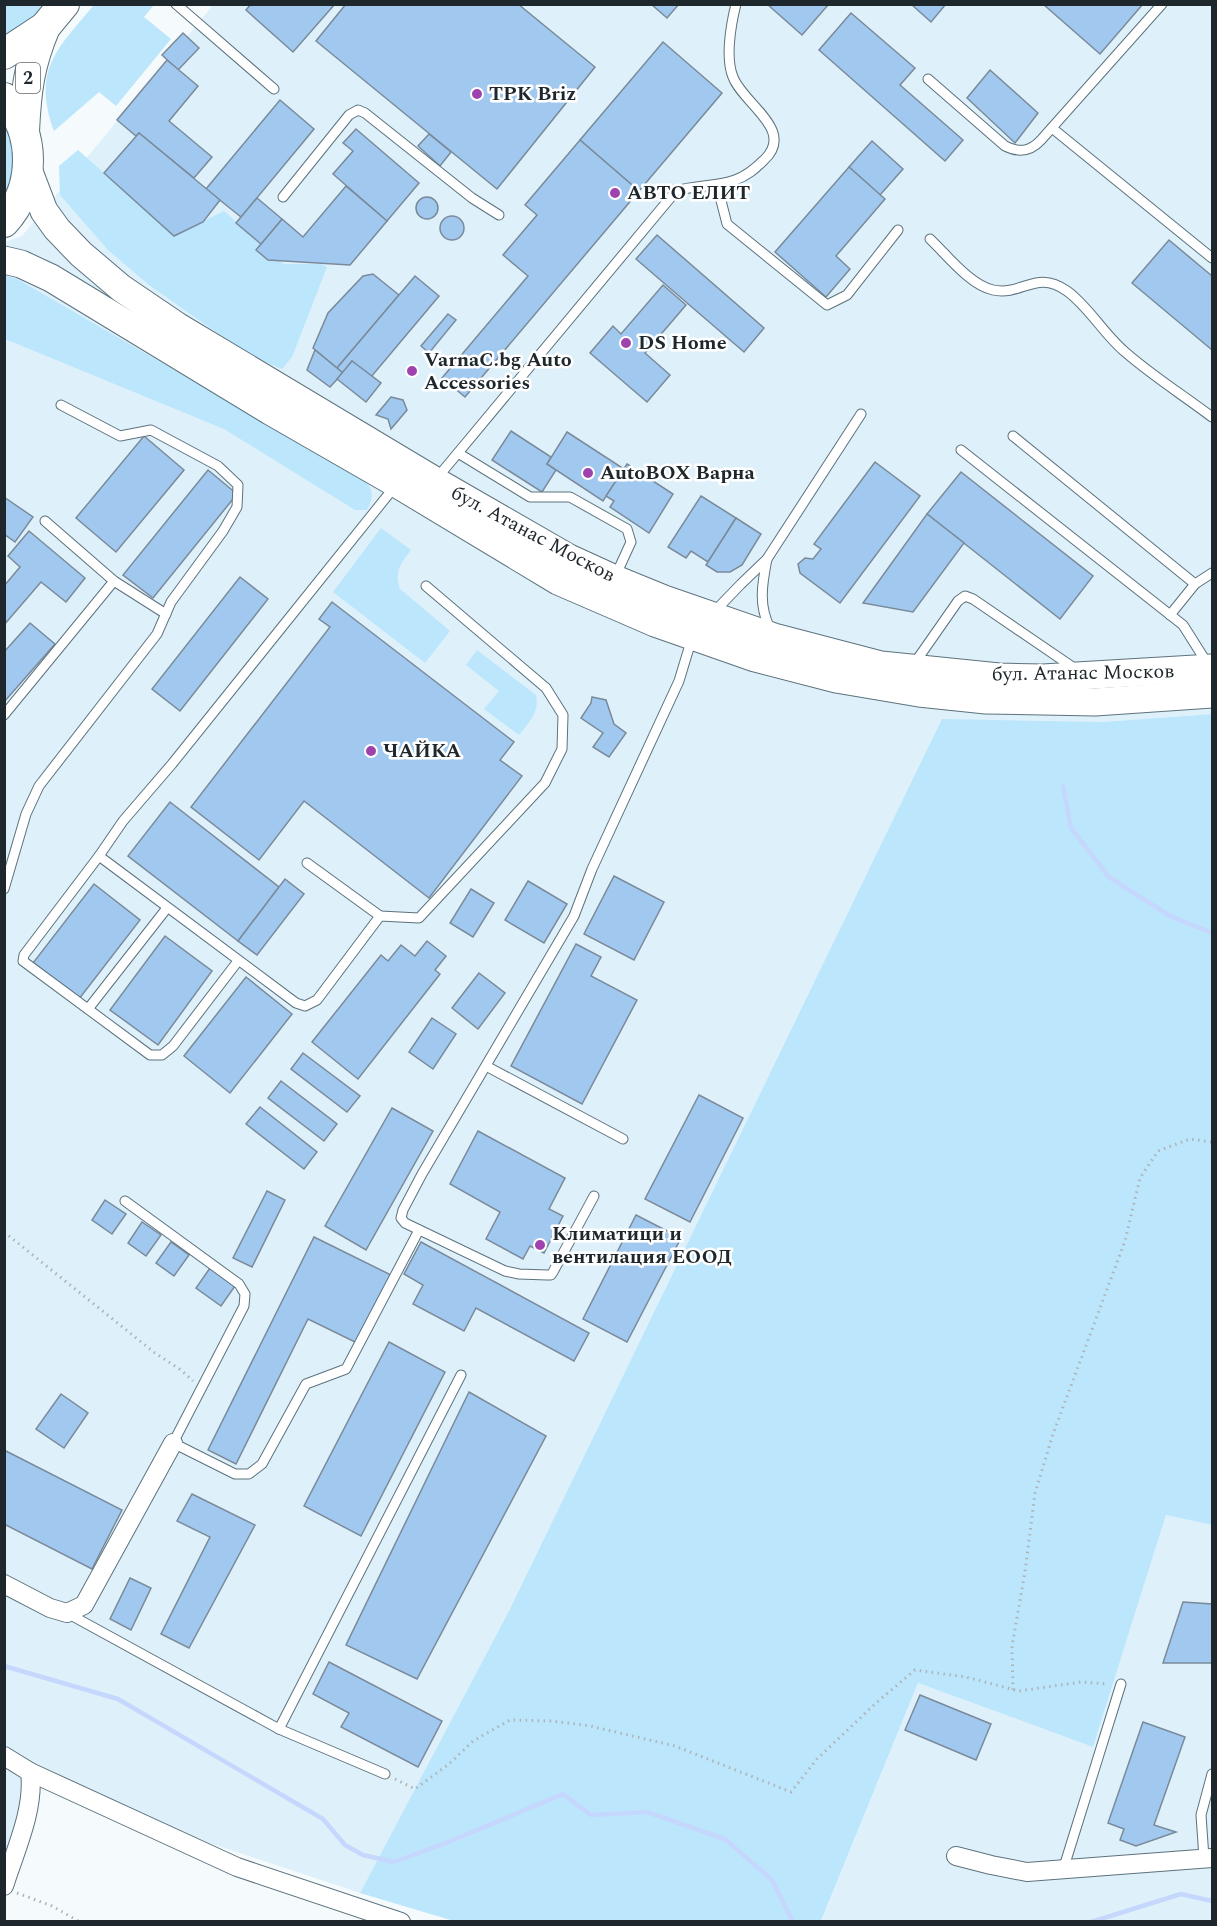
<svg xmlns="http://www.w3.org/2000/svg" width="1217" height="1926" font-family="Spectral,serif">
	<rect width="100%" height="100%" fill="#f5fafd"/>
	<!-- built -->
	<g fill="#def1fb">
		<polygon points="213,5 1212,5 1212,714 1102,722 510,1609 360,1893 38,1786 5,1853 5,242 22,236"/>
		<polygon points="1166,1515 1212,1525 1212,1921 821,1922 918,1683 1093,1747"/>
	</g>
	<!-- green -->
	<g fill="#bce6fc">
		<polygon points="5,5 47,5 5,45"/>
		<path d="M 94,5 L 154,5 L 144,17 L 171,39 L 116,106 L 99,92 L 54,131 C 32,70 57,49 94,5 Z"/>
		<path d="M 5,122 C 14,146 17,171 5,195 Z"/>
		<polygon points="78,150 174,235 224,211 284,264 321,264 327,267 292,357 282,369 256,358 213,330 149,285 108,250 60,195 59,166"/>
		<path d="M 4,275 L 17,279 L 366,481 C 374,493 373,498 367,510 L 355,510 L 224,429 L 5,339 Z"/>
		<path d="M 381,528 L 411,550 C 401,563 394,572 400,589 L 450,631 L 425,663 L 333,592 Z"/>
		<path d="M 477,650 L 536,695 C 540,711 529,723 519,735 L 484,709 L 499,691 L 466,665 Z"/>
		<polygon points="1212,714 1212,1525 1166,1515 1093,1747 918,1683 821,1921 454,1921 360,1893 510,1609 942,719 1102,722"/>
	</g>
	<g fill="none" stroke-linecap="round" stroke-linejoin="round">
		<!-- stream -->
		<g stroke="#c6d7fd" stroke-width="4.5">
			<polyline points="1063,786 1071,828 1109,877 1170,916 1212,933"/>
			<polyline points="4,1666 118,1699 323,1819 345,1845 363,1855 394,1862 446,1843 563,1794 591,1815 647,1812 725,1839 772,1880 793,1922"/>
			<polyline points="1091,1922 1181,1894 1212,1901"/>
		</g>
	</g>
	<!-- building -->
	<g fill="#a1c9f0" stroke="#7a8a9a" stroke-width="1.5">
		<polygon points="251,4 335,4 293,52 246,10"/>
		<polygon points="346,4 518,4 595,67 497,189 316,41"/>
		<polygon points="651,4 679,4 667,18"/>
		<polygon points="767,4 827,4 828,5 802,35"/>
		<polygon points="911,4 946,4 931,22"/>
		<polygon points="1043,4 1143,4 1100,54"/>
		<polygon points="851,13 915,68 900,85 963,140 945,161 819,50"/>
		<polygon points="183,33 199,48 178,70 162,55"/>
		<polygon points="663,42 722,93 639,191 580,140"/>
		<polygon points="167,60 198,86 169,121 212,157 194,178 139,133 136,136 117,120"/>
		<polygon points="990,70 1038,113 1015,143 967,98"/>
		<polygon points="280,100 314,129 241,217 206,189"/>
		<polygon points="356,129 419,183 387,221 333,174 353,151 343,143"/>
		<polygon points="139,133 220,200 203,222 174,236 104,173"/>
		<polygon points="429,134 451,152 440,166 418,146"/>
		<polygon points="580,140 639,191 465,397 442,378 528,276 503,255 537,215 525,205"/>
		<polygon points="872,141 903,169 880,195 849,167"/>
		<polygon points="849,167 885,199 836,256 850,269 826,297 775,252"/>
		<polygon points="346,186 387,221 350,265 268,260 256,250 282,219 303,237"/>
		<circle cx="427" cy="208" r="11"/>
		<polygon points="257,198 282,219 261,244 236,223"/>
		<circle cx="452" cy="228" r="12"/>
		<polygon points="657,235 764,328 744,352 636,259"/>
		<polygon points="1169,240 1212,276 1212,350 1132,283"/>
		<polygon points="373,274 399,295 337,368 313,348 328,313 363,276"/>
		<polygon points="415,276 439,296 371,377 352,361 343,373 337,368"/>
		<polygon points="663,285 686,305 645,353 670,375 647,402 590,353 613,326 621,334"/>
		<polygon points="448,314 456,320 429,353 421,346"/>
		<polygon points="315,350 343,373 330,387 307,370"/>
		<polygon points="352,361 381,383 366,402 337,379"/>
		<polygon points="391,397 403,400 407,410 391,429 388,419 376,415"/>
		<polygon points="511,431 551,457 547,464 556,470 542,492 492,460"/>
		<polygon points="567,432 624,469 603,501 547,464"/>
		<polygon points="144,436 184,470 116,552 76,518"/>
		<polygon points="875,462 920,496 840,603 800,573 798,564 805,558 813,559 821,549 814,544"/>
		<polygon points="627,464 673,494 649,533 610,507 614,501 606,496"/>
		<polygon points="208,470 237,494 153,598 123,575"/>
		<polygon points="961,472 1093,576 1060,619 927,514"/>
		<polygon points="701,496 736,518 708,562 691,551 686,558 668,547"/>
		<polygon points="4,497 33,517 15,542 4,534"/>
		<polygon points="927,514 964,543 913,612 863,603"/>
		<polygon points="736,518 761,534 742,565 730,572 717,572 706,565"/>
		<polygon points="29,531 85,578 66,602 41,582 4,625 4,586 20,567 8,556"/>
		<polygon points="240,577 268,599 180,711 152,689"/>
		<polygon points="332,602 514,742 500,760 522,776 429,898 304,801 259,860 191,807 330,627 319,619"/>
		<polygon points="30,623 55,644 4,702 4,652"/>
		<polygon points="592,697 606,700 614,724 626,733 609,757 593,747 603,733 581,718 591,703"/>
		<polygon points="170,802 279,887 238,941 128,856"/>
		<polygon points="614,876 664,902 634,960 584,934"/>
		<polygon points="285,879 304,894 257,955 238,941"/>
		<polygon points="528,881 567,904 544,943 505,920"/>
		<polygon points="94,884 140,920 79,999 33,963"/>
		<polygon points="471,889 494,903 473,937 450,923"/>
		<polygon points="165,936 212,971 158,1045 110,1010"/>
		<polygon points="427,941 446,956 435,970 440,974 358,1079 312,1042 381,955 388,961 401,945 415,956"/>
		<polygon points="576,944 601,957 591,976 637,1000 582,1104 511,1066"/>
		<polygon points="479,973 505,993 478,1029 452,1008"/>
		<polygon points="246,977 292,1014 230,1093 184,1056"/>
		<polygon points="432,1018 456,1034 433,1069 409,1052"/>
		<polygon points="303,1053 360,1096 347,1112 291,1069"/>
		<polygon points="281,1081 337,1124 324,1141 268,1098"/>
		<polygon points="699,1095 743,1118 690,1222 645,1199"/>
		<polygon points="260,1107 317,1152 304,1169 246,1124"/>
		<polygon points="392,1108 433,1131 366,1250 325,1226"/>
		<polygon points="478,1131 565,1178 549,1209 563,1216 544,1253 530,1246 523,1259 486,1239 500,1212 450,1184"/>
		<polygon points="267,1191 285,1200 252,1267 233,1258"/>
		<polygon points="105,1200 126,1214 112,1234 92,1220"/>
		<polygon points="636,1215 681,1238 627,1342 583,1319"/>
		<polygon points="142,1222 161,1235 146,1256 128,1243"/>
		<polygon points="314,1237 391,1275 357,1343 308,1319 236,1464 208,1450"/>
		<polygon points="171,1242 189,1255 174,1276 156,1263"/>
		<polygon points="421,1242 589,1333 574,1361 476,1308 464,1331 413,1304 423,1285 404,1274"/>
		<polygon points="210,1268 235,1286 221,1306 196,1288"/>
		<polygon points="389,1342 445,1372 361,1536 304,1506"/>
		<polygon points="469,1392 546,1436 417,1679 346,1645"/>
		<polygon points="61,1394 88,1413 64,1448 36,1429"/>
		<polygon points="4,1450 122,1510 92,1569 4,1524"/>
		<polygon points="192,1494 255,1525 189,1648 161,1634 210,1537 177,1521"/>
		<polygon points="130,1578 151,1588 131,1630 110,1619"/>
		<polygon points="1183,1602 1212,1604 1212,1663 1163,1663"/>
		<polygon points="329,1662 442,1721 418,1767 341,1727 349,1713 313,1694"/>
		<polygon points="920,1695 991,1724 976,1760 905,1730"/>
		<polygon points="1143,1722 1185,1737 1154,1825 1176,1832 1136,1846 1120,1840 1124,1829 1108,1823"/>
	</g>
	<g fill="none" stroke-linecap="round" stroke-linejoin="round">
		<!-- lane casing -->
		<g stroke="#5c727d" stroke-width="11">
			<g id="lane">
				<polyline points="176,4 274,89"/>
				<path d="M 928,79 L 1005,146 C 1019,153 1030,152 1041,140 L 1162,4"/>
				<polyline points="1052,128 1212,258"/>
				<polyline points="717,185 727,224 827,305 847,295 898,230"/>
				<polyline points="283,197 349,115 358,110 365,113 472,198 499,215"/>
				<path d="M 930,239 C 947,255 970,285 993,290 C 1023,296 1036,269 1067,291 C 1088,306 1104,334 1124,351 C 1151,375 1183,395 1212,417"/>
				<polyline points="1013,436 1195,584"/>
				<polyline points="961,450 1183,625 1207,663"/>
				<polyline points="458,453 530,497 570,497 627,529 631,542 615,577"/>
				<path d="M 437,478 L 676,191 C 695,185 715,187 735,180 C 747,176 755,169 764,160 C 796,130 743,104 733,77 C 725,58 731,24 736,4"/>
				<polyline points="396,485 172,764 123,821 99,856 296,1003 305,1006 317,1000 380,916 419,918 545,783 562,749 563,715 546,688 426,586"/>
				<polyline points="45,521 114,581 166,614"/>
				<path d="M 767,559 C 762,584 758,607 771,630"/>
				<polyline points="713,613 741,584 767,559 861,414"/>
				<polyline points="1170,615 1195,584 1212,573"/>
				<polyline points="914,664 958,601 965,596 973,599 1077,670"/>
				<polyline points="4,715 114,581"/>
				<polyline points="99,856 24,955 23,961 150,1055 162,1055 173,1046 238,961"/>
				<polyline points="307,863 380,916"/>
				<polyline points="4,889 26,814 39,786 157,634 171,602 223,531 237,507 238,485 218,466 151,430 120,436 61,405"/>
				<polyline points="88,1009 167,908"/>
				<polyline points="486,1066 623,1139"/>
				<polyline points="594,1196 553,1272 551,1275 547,1275 519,1274 505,1271 405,1223 401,1218 403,1210 422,1174 574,916 592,869 679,681 692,638"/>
				<polyline points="125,1201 239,1284 245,1294 244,1306 173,1443 235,1474 249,1474 262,1464 306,1384 346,1369 419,1230"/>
				<polyline points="67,1613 279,1729 385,1774"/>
				<polyline points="279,1729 461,1375"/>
				<polyline points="1204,1858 1201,1815 1212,1774"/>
				<polyline points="1063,1870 1121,1684"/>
			</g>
		</g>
		<!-- street casing -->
		<g stroke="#5c727d" stroke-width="20">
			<g id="street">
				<polyline points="4,1584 50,1608 67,1613 84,1605 173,1443"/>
				<path d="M 4,1756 L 30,1772 C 35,1809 15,1851 4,1886"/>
				<polyline points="30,1772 237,1867 401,1922"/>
				<polyline points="956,1856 991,1865 1027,1872 1212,1858"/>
			</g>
		</g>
		<!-- secondary casing -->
		<g stroke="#5c727d" stroke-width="29">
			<g id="secondary">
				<polyline points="28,169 44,211 57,229 81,254 121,288 177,326 444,486 569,558 615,579 664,599 774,637 881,665 999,677 1043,678 1212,668"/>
				<polyline points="4,260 21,264 51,278 270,411 397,484 558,581 655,623 755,658 836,679 919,693 986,700 1095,702 1212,694"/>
			</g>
		</g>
		<!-- primary casing -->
		<g stroke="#5c727d" stroke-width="32">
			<g id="primary">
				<polyline points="4,54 45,27 64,4"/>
				<path d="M 4,98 C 36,132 36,188 4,222"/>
				<path d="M 24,131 C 26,90 29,65 45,27"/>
			</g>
		</g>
		<!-- path -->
		<g stroke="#adb3b7" stroke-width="3" stroke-dasharray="1.5 4.5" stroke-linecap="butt">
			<polyline points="4,1232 155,1353 181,1370 193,1381"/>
			<polyline points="1013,1690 1012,1646 1025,1572 1035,1493 1053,1434 1125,1241 1140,1178 1158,1151 1190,1139 1212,1142"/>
			<polyline points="395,1779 415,1789 449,1764 473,1741 510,1720 552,1721 590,1726 675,1746 791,1792 817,1759 876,1703 915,1670 966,1677 1019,1691 1081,1682 1108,1684"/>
			<polyline points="17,1893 52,1906 80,1922"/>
		</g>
		<!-- lane -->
		<use href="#lane" stroke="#fff" stroke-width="9"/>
		<!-- street -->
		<use href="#street" stroke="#fff" stroke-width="18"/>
		<!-- secondary -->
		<use href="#secondary" stroke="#fff" stroke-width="27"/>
		<!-- primary -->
		<use href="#primary" stroke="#fff" stroke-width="30"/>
	</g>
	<!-- markers -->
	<g fill="#9e43ad" stroke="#fff" stroke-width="2">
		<circle cx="477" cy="94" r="6"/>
		<circle cx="615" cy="193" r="6"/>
		<circle cx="626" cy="343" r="6"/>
		<circle cx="412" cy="371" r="6"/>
		<circle cx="588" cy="473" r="6"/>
		<circle cx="371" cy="751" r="6"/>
		<circle cx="540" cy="1245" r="6"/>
	</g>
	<g text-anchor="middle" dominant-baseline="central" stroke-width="5" stroke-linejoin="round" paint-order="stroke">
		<!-- shield labels -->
		<rect fill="#fff" stroke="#62686b" stroke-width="1.5" x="16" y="63" width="24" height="30" rx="4.5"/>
		<g font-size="18" font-weight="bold" fill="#1e272c">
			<text x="28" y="78">2</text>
		</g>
		<!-- poi labels -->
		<g font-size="20" font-weight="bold" fill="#1e272c" stroke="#fff" text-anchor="start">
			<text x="489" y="94">TPK Briz</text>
			<text x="627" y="193">АВТО ЕЛИТ</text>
			<text x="638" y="343">DS Home</text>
			<text x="424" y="360">VarnaC.bg Auto<tspan x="424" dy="23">Accessories</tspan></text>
			<text x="600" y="473">AutoBOX Варна</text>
			<text x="383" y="751">ЧАЙКА</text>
			<text x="552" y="1234">Климатици и<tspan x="552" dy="23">вентилация ЕООД</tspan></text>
		</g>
		<!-- street labels -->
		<g font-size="20" fill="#1e272c" stroke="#fff">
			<text transform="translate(533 534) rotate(28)">бул. Атанас Москов</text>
			<text transform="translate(1083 673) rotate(-1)">бул. Атанас Москов</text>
		</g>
	</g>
	<!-- border -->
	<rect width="1217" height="1926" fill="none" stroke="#1e272c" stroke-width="12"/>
</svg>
